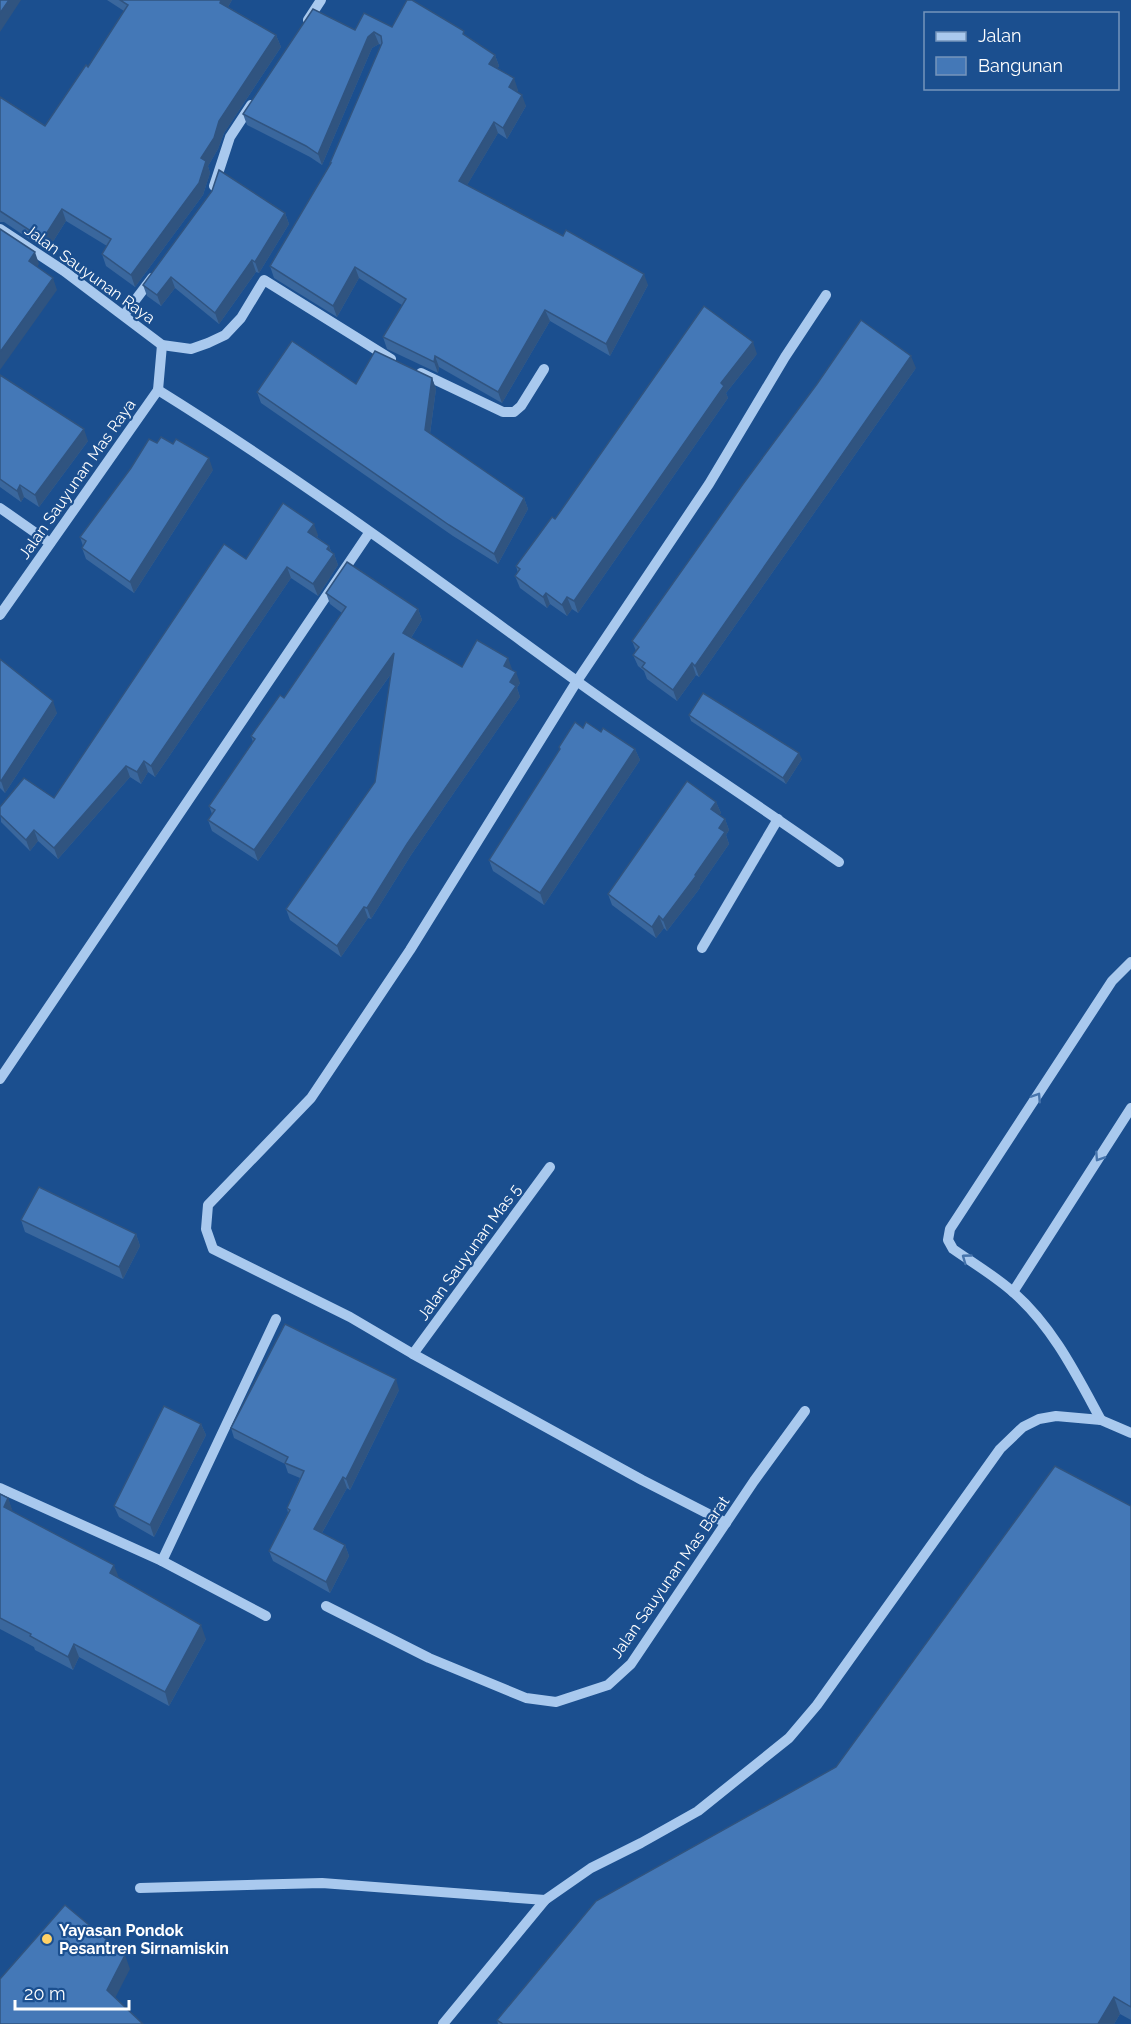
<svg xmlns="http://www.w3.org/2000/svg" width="1131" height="2024" font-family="Raleway,sans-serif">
	<rect width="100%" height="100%" fill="#1b4f8f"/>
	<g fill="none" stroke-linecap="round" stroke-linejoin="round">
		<!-- minor -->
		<g stroke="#a9c9ee" stroke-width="10">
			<polyline points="308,20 321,0"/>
			<polyline points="214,186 230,137 251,105"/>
			<polyline points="0,229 64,271 162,345 191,349 208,343 225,335 241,318 264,280 391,359"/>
			<polyline points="124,315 152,278"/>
			<polyline points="421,373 503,412 514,412 521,406 544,369"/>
			<path d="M 158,390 C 303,480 440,582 578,682 C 664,744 753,801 839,862"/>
			<polyline points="0,508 50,543"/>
			<polyline points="0,615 158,390 162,345"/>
			<polyline points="702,948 778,819"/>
			<polyline points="0,1079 369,533"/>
			<polyline points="1013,1292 1131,1108"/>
			<polyline points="413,1354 550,1167"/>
			<path d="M 1101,1420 C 1076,1374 1053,1327 1013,1292 C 995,1276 973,1263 953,1249 L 948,1240 L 950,1229 L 1112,981 L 1131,962"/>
			<polyline points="0,1488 162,1561 266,1616"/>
			<polyline points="726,1523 642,1480 413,1354 350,1317 213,1249 206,1229 208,1205 311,1098 410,950 577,681 709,484 785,357 826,295"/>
			<polyline points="162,1561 276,1319"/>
			<polyline points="326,1606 429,1658 526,1698 556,1702 608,1685 631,1664 754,1481 805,1411"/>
			<polyline points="140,1888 322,1883 545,1900"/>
			<polyline points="443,2024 545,1900 591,1868 641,1843 698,1811 789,1738 817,1705 1000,1449 1023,1427 1039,1419 1056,1416 1101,1420 1131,1433"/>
		</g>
	</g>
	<!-- wall -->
	<g fill="#3a679d">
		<polygon points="107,0 232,0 228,7 276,35 281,47 224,133 218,149 208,166 210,173 203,195 135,287 106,266 102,254 107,246 66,221 47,251 4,222 0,222 0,97 45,126 88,67 124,11"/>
		<polygon points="392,27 466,36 495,55 499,66 497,69 518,90 517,92 526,106 507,139 498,133 467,185 648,285 610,356 550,321 502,403 439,367 438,373 387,349 383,337 402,305 359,278 337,317 274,278 270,266 331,164 330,163 381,45 379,44 372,48 322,165 310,157 247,125 243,114 355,30"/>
		<polygon points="285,213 289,224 259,273 256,272 219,324 175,288 161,306 147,296 143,285"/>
		<polygon points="757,354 726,393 728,398 578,613 572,609 567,616 550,604 547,608 520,588 515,576 518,573 516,566 555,519"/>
		<polygon points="916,368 699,677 696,675 677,701 647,679 644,671 638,666 633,655 636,651 632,641"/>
		<polygon points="0,375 88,441 39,507 24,497 21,502 0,487"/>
		<polygon points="432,378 436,389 430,434 524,498 528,509 498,564 453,536 261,403 257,392"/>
		<polygon points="213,470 134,593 86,559 82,548 83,546 80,537"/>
		<polygon points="318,535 317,537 329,546 331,551 334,554 338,565 318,596 291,578 155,777 148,772 141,784 130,777 58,859 38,841 30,851 1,822 0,807 54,798 246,559"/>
		<polygon points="326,593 418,609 422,620 411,638 462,667 512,669 511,670 520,683 517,688 520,697 411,855 371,919 368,918 341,957 290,920 286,909 375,782 391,674 258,861 212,831 208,820 212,814 209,806 253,742 251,736 284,698 342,613 330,604"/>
		<polygon points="0,659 57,713 5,793 0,788"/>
		<polygon points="689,715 802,759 786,784 691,721"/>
		<polygon points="601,732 635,749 640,760 544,905 493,871 489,860 559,750 559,747"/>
		<polygon points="716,802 721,813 719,815 725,819 729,830 726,835 729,844 700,886 700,888 667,931 664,928 656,938 612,905 608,894"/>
		<polygon points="21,1220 136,1234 140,1246 123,1279 25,1232"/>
		<polygon points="399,1390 350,1490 347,1488 322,1533 345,1545 349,1556 330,1593 273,1561 269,1551 288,1513 287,1508 300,1478 288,1473 285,1464 234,1438 231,1428"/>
		<polygon points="201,1424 206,1435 154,1537 119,1517 114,1506"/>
		<polygon points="0,1494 8,1498 12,1511 119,1578 206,1639 169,1706 79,1657 73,1670 35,1650 34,1647 0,1629"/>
		<polygon points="1131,1506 1131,2020 1120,2014 1114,2024 498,2024 497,2020 836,1767"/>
	</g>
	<!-- shaded-wall -->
	<g fill="#305480">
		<polygon points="9,0 21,0 0,32 0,13"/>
		<polygon points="221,0 232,0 224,14 220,3"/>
		<polygon points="374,32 379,44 372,48 322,165 318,154 368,37"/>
		<polygon points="276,35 281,47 224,133 218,149 208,166 210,173 203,195 135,287 131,275 201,158 219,121"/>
		<polygon points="495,55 499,66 493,76 489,64"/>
		<polygon points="514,78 518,90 513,98 509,87"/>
		<polygon points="522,95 526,106 507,139 503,128"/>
		<polygon points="494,122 498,133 463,192 459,181"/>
		<polygon points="62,209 66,221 47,251 43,239"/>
		<polygon points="285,213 289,224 259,273 255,262"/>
		<polygon points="35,252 39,264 33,273 29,261"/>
		<polygon points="252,260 256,272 219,324 215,313"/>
		<polygon points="355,267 359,278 337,317 333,306"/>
		<polygon points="644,274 648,285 610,356 606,344"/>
		<polygon points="171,277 175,288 161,306 157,295"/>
		<polygon points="53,278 57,290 0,370 0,352"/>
		<polygon points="545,310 550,321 502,403 498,392"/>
		<polygon points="753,342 757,354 726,393 728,398 578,613 574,601 721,383"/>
		<polygon points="435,356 439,367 438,373 434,362"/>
		<polygon points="911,356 916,368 699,677 695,666"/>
		<polygon points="432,378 436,389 429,441 425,430"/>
		<polygon points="84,429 88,441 39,507 35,495"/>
		<polygon points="209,458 213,470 134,593 130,582"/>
		<polygon points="20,485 24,497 21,502 17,491"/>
		<polygon points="524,498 528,509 498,564 494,554"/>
		<polygon points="314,524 318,535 313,543 308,532"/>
		<polygon points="329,546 332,556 334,554 338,565 318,596 313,584"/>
		<polygon points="287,567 291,578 155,777 151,766"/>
		<polygon points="546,593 550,604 547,608 543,597"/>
		<polygon points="567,597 572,609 567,616 562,605"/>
		<polygon points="418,609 422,620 407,644 403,633"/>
		<polygon points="394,653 398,664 258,861 254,850"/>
		<polygon points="508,658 512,669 508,677 504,666"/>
		<polygon points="692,663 696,675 677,701 673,690"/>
		<polygon points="516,672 520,683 517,688 520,697 411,855 371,919 367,908"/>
		<polygon points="53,701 57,713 5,793 1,781"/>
		<polygon points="635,749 640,760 544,905 540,893"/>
		<polygon points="799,753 802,759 786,784 783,778"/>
		<polygon points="144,761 148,772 141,784 137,772"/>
		<polygon points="126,766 130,777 58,859 54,848"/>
		<polygon points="716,802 721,813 715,820 711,809"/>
		<polygon points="725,819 729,830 726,835 729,844 700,886 700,888 667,931 663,920 695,875 719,828"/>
		<polygon points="34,830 38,841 30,851 26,840"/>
		<polygon points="364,907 368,918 341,957 337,946"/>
		<polygon points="659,916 664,928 656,938 652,927"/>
		<polygon points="136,1234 140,1246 123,1279 119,1267"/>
		<polygon points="396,1379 399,1390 350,1490 346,1479"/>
		<polygon points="201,1424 206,1435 154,1537 150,1525"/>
		<polygon points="343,1477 347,1488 318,1540 314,1529"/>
		<polygon points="8,1498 13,1512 4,1507"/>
		<polygon points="345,1545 349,1556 330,1593 326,1582"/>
		<polygon points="114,1565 119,1578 110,1573"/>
		<polygon points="201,1625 206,1639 169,1706 165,1692"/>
		<polygon points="74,1644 79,1657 73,1670 68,1657"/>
		<polygon points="125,1955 130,1969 112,2004 107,1990"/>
		<polygon points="1114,1997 1120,2014 1114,2024 1098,2024"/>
	</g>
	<!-- building -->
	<g fill="#4478b7" stroke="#305480" stroke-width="1.5">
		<polygon points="0,0 9,0 0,13"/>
		<polygon points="120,0 221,0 220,3 276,35 219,121 214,138 201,158 206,161 199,183 131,275 102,254 111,239 62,209 43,239 0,211 0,97 45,126 86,65 88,67 128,5"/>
		<polygon points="407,0 412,0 464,31 463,34 495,55 489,64 514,78 509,87 522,95 503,128 494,122 459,181 563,236 566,230 644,274 606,344 545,310 498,392 435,356 434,362 383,337 406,299 355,267 333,306 270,266 331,163 330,163 382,43 381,36 374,32 368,37 318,154 306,146 243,114 313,9 355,30 364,13 392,27"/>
		<polygon points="219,170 285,213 255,262 252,260 215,313 171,277 157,295 143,285 212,191"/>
		<polygon points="0,229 35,252 29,261 53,278 0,352"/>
		<polygon points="704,306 753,342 721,383 724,386 574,601 567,597 562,605 546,593 543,597 515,576 520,569 516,566 552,517 555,519"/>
		<polygon points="861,320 911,356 695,666 692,663 673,690 642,667 645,663 633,655 639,647 632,641 743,484 817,384"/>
		<polygon points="292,341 356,384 375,351 432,378 425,430 524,498 494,554 449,525 257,392"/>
		<polygon points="0,375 84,429 35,495 20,485 17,491 0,479"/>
		<polygon points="161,437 173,444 176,439 209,458 130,582 82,548 86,541 80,537 131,468 149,439 157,443"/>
		<polygon points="283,503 314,524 308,532 329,546 327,549 334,554 313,584 287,567 151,766 144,761 137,772 126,766 54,848 34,830 26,840 0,815 0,807 24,778 54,798 224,544 246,559"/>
		<polygon points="347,562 418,609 403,633 462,667 477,640 508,658 504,666 516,672 510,682 516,686 407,844 367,908 364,907 337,946 286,909 375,782 394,653 254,850 208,820 215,810 209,806 255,739 251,736 280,695 284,698 346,607 326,593"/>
		<polygon points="0,659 53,701 1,781 0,780"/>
		<polygon points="703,693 799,753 783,778 689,715"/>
		<polygon points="575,722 583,728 586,722 601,732 603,728 635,749 540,893 489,860 560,749 559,747"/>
		<polygon points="687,781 716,802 711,809 725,819 719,828 725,832 695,875 696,876 663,920 659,916 652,927 608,894"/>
		<polygon points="39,1187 136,1234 119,1267 21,1220"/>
		<polygon points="285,1324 396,1379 346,1479 343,1477 314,1529 345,1545 326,1582 269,1551 290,1510 287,1508 304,1471 285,1463 288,1457 231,1428"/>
		<polygon points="164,1406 201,1424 150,1525 114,1506"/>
		<polygon points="1055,1466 1131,1506 1131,2007 1114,1997 1098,2024 503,2024 497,2020 596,1901 836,1767"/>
		<polygon points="0,1494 8,1498 4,1507 114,1565 110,1573 201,1625 165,1692 74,1644 68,1657 30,1636 31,1634 0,1618"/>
		<polygon points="65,1905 125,1955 107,1990 143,2024 0,2024 0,1979"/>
	</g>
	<!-- one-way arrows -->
	<defs><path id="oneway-chevron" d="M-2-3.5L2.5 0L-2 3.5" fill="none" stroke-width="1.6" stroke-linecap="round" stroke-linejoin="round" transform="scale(1.5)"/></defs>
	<g stroke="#4674ac">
		<use href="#oneway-chevron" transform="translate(1037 1097) rotate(-57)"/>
		<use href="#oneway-chevron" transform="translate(1099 1157) rotate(123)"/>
		<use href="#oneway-chevron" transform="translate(966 1258) rotate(-144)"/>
	</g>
	<!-- markers -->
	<circle fill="#ffd166" stroke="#1b4f8f" stroke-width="2" cx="47" cy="1939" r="6"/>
	<g text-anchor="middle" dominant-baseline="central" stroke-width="4.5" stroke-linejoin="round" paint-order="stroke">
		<!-- street labels -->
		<g font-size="16" fill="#fff" stroke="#1b4f8f">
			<text transform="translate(90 274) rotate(36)">Jalan Sauyunan Raya</text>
			<text transform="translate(77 479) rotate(-55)">Jalan Sauyunan Mas Raya</text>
			<text transform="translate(469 1252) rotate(-54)">Jalan Sauyunan Mas 5</text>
			<text transform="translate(670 1577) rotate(-55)">Jalan Sauyunan Mas Barat</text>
		</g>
		<!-- poi labels -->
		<g font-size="16" font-weight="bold" fill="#fff" stroke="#1b4f8f" text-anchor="start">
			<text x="59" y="1930">Yayasan Pondok<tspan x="59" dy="18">Pesantren Sirnamiskin</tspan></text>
		</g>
	</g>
	<!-- legend -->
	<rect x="924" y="12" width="195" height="78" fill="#1b4f8f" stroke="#7695bc" stroke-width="1.5"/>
	<rect x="936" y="32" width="30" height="9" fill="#a9c9ee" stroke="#7695bc" stroke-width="1.5"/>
	<text x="978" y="42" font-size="18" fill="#ffffff">Jalan</text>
	<rect x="936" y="57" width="30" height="18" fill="#4478b7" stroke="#7695bc" stroke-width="1.5"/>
	<text x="978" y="72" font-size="18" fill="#ffffff">Bangunan</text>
	<!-- scale -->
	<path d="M15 2000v9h114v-9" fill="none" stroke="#ffffff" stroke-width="3"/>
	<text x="24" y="2000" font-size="18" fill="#ffffff" stroke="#1b4f8f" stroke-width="4.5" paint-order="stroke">20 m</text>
</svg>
